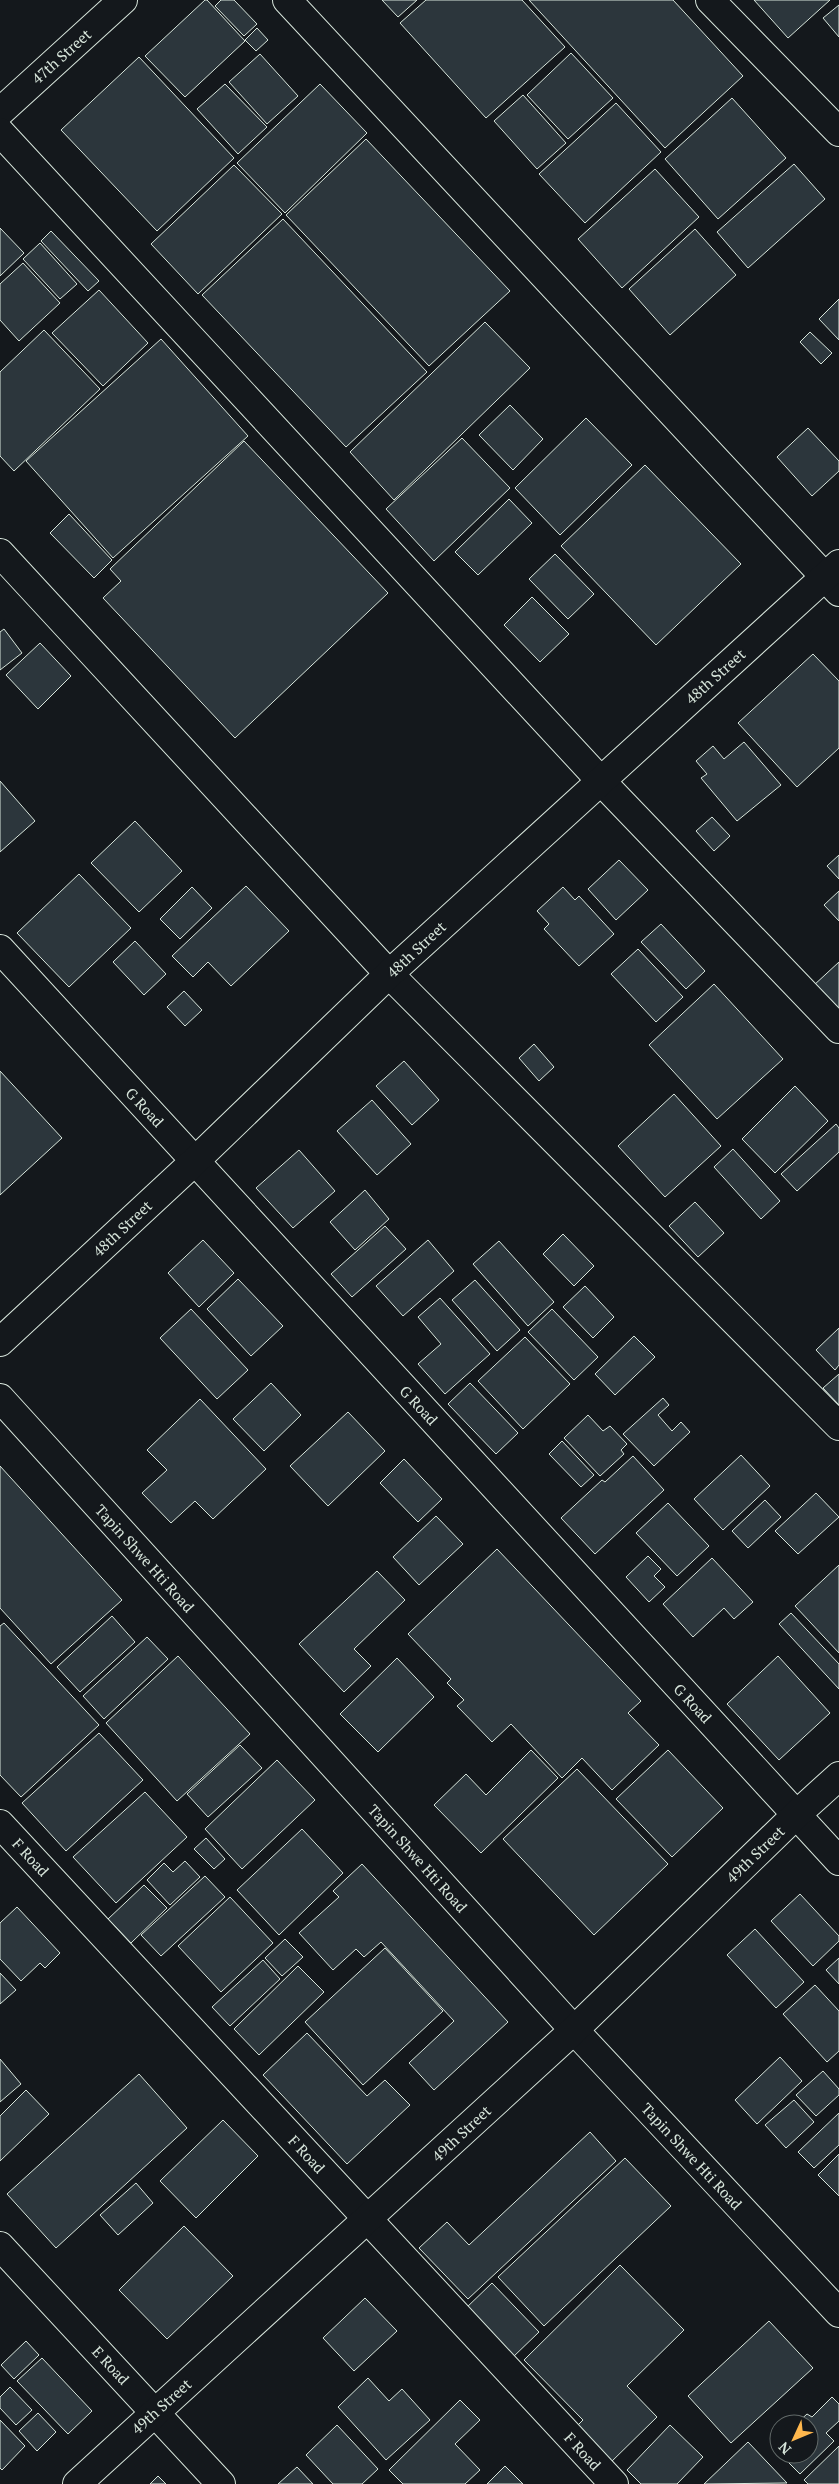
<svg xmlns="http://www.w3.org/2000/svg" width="839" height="2484" font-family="'PT Serif',serif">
	<rect width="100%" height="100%" fill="#14181c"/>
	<!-- building -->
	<g fill="#2c363c" stroke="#d8e6dc">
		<polygon points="205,0 207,0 245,41 185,97 145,56"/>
		<polygon points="221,0 234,0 257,24 244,36 215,6"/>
		<polygon points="382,0 417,0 398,17"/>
		<polygon points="426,0 522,0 565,47 486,118 400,23"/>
		<polygon points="529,0 673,0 743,76 665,148"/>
		<polygon points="754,0 830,0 788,38"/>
		<polygon points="839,5 839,37 823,18"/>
		<polygon points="257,28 268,40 256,51 245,40"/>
		<polygon points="571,53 613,98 568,139 527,95"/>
		<polygon points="260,54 298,96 267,124 229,82"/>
		<polygon points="139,57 234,158 157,231 61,130"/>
		<polygon points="225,84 267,127 238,154 197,109"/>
		<polygon points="320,84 367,133 285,213 237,163"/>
		<polygon points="523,95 566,143 537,169 494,121"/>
		<polygon points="732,98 786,158 718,219 665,159"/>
		<polygon points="616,103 661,152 585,223 539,174"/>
		<polygon points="366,139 510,291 429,366 286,215"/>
		<polygon points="794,164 825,199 748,268 717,232"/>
		<polygon points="234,165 282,214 198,294 151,244"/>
		<polygon points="655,169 699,217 622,288 578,239"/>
		<polygon points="283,219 427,372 346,447 202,295"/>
		<polygon points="0,228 24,253 0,276"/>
		<polygon points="695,229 736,275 670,335 629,289"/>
		<polygon points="51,231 99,281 88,291 41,241"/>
		<polygon points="40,243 77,284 60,299 23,259"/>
		<polygon points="23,263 60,303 19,341 0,320 0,284"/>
		<polygon points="99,290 148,343 103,386 52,333"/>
		<polygon points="839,299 839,340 819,319"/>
		<polygon points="485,322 530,368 394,500 350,452"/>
		<polygon points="44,330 100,389 14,471 0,456 0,372"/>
		<polygon points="810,332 832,353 821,364 800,342"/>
		<polygon points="161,339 248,436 113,558 26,461"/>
		<polygon points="510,405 543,439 513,470 479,435"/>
		<polygon points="586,418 632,465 560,535 515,488"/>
		<polygon points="808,428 839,461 839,471 812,496 777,457"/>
		<polygon points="462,438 510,488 434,561 386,509"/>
		<polygon points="244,441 388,593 235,738 103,598 121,581 110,569"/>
		<polygon points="645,465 741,564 656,645 561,546"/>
		<polygon points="509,499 532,523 478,575 455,552"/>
		<polygon points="69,514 112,560 94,578 50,533"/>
		<polygon points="555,554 594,594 568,619 529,579"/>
		<polygon points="532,597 569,634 540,662 504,625"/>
		<polygon points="4,629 22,653 0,670 0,632"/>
		<polygon points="40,643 71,676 38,709 6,675"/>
		<polygon points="813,654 839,681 839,748 797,787 738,723"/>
		<polygon points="744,742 781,785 737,821 701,778 707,774 696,761 713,746 724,759"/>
		<polygon points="0,781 35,821 0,852"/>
		<polygon points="712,817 730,836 714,851 696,831"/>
		<polygon points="135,821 182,871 139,912 91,863"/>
		<polygon points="839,855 839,879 827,866"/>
		<polygon points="619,860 648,890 616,920 588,889"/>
		<polygon points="79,874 131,928 69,987 17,933"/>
		<polygon points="246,886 289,931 231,986 208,962 193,977 172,956"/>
		<polygon points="192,887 212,908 180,939 160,919"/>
		<polygon points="563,887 575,900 579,896 614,934 579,966 544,929 549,924 537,911"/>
		<polygon points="839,891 839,921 824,905"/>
		<polygon points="661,924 705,971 686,989 641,942"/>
		<polygon points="135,941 166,974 144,995 113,962"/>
		<polygon points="638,949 683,997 656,1022 611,974"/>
		<polygon points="839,962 839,1015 813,986"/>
		<polygon points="714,984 783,1059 717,1119 649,1045"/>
		<polygon points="184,991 202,1010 185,1026 167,1007"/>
		<polygon points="534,1044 554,1067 539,1081 519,1058"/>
		<polygon points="404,1061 439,1100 412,1125 376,1086"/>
		<polygon points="0,1071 62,1138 0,1195"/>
		<polygon points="795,1086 828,1121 775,1173 742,1139"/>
		<polygon points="674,1094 721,1146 665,1197 618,1146"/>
		<polygon points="372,1100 411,1144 377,1175 337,1131"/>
		<polygon points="836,1124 839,1128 839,1152 797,1191 781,1174"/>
		<polygon points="733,1149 780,1201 761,1219 714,1167"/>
		<polygon points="299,1150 335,1191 293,1228 256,1188"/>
		<polygon points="365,1190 389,1219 355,1250 330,1222"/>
		<polygon points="695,1202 724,1233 698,1257 669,1226"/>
		<polygon points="385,1226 406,1249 352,1297 331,1274"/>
		<polygon points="563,1234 594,1266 574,1286 543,1254"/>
		<polygon points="203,1240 234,1273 199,1307 168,1273"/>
		<polygon points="428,1240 454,1271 403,1316 376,1286"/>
		<polygon points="499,1241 554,1302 528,1326 473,1264"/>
		<polygon points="238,1279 283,1326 251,1356 207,1309"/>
		<polygon points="475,1280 520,1330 497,1351 452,1300"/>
		<polygon points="585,1286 614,1317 593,1338 563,1307"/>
		<polygon points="440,1298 490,1354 445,1394 418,1364 441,1344 418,1317"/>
		<polygon points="191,1309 248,1370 217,1399 160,1338"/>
		<polygon points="552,1309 598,1357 574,1380 528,1332"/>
		<polygon points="839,1328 839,1365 835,1370 816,1350"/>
		<polygon points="634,1336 655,1357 615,1395 595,1374"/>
		<polygon points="525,1337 570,1384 523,1429 478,1381"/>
		<polygon points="839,1374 839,1405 823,1388"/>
		<polygon points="271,1383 301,1415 264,1451 233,1419"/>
		<polygon points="470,1383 518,1433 496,1454 448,1404"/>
		<polygon points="663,1398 669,1405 658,1415 672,1431 681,1422 690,1432 654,1466 623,1434"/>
		<polygon points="200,1399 266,1469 213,1519 195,1501 171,1523 142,1493 167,1470 147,1450"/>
		<polygon points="348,1412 385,1451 328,1506 290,1466"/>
		<polygon points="588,1415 603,1431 610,1426 627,1444 621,1450 624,1454 600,1476 564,1438"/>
		<polygon points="562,1441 594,1475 581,1487 549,1454"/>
		<polygon points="741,1455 770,1486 723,1530 694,1499"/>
		<polygon points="633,1456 664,1490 595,1554 561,1518 602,1480 605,1482"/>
		<polygon points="404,1459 442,1499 418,1522 380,1483"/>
		<polygon points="0,1466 122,1600 51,1664 0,1608"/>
		<polygon points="816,1493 839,1517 798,1554 775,1531"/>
		<polygon points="765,1500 781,1517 748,1548 732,1531"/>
		<polygon points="668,1503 709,1546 677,1576 636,1533"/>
		<polygon points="436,1516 463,1544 419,1585 393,1557"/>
		<polygon points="497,1549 641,1701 628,1713 659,1745 612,1790 582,1758 562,1778 511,1724 492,1742 457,1706 464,1700 447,1683 451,1679 408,1634"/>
		<polygon points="648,1556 661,1569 654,1576 665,1587 649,1602 626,1577"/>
		<polygon points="712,1558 753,1602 734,1619 724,1608 693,1637 663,1604"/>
		<polygon points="839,1565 839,1653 795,1606"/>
		<polygon points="377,1571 405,1600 354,1649 371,1666 344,1692 299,1644"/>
		<polygon points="791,1613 839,1664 839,1689 779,1624"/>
		<polygon points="112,1616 135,1642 80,1692 57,1667"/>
		<polygon points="4,1623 99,1725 21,1797 0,1775 0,1626"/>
		<polygon points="147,1637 168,1659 104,1719 83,1696"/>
		<polygon points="178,1656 250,1734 177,1801 106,1723"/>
		<polygon points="778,1656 830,1713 779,1760 727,1704"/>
		<polygon points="397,1658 434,1697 378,1752 340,1714"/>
		<polygon points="99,1733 143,1780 66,1851 22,1803"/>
		<polygon points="240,1745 262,1768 208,1817 187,1794"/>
		<polygon points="531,1750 558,1778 481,1853 434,1805 466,1774 486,1795"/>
		<polygon points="668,1750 723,1808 672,1857 616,1799"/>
		<polygon points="277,1760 315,1800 242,1869 205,1829"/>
		<polygon points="577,1769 668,1864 594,1935 503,1839"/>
		<polygon points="145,1792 187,1837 116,1903 73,1857"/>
		<polygon points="302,1829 343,1873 279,1935 237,1890"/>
		<polygon points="206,1838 225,1859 214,1869 194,1849"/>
		<polygon points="185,1861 200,1877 170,1905 147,1880 164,1863 173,1872"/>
		<polygon points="362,1864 508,2022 434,2090 409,2063 454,2021 381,1942 364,1957 356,1949 333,1970 299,1933 339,1897 333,1891"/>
		<polygon points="205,1876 225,1897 161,1956 141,1935"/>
		<polygon points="144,1885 167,1908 131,1943 108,1919"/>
		<polygon points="800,1894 839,1936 839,1941 813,1966 771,1921"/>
		<polygon points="230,1897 273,1943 221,1992 178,1946"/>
		<polygon points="17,1907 60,1953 45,1968 40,1963 21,1981 0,1959 0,1923"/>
		<polygon points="755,1929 804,1982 776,2008 727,1955"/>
		<polygon points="285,1939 303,1957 282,1976 265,1958"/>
		<polygon points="385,1948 443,2011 363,2085 305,2022"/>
		<polygon points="839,1958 839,1984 826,1970"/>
		<polygon points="263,1960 280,1979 230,2026 212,2007"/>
		<polygon points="298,1966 324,1992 259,2055 234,2029"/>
		<polygon points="0,1973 16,1990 0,2004"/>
		<polygon points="815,1985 839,2011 839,2051 827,2062 783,2014"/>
		<polygon points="307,2033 367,2096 385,2080 410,2105 347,2164 263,2075"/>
		<polygon points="780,2057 802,2081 757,2124 735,2100"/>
		<polygon points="0,2059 21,2084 0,2102"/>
		<polygon points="823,2071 839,2089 839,2095 816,2116 796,2095"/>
		<polygon points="139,2074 187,2128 56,2248 7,2194"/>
		<polygon points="26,2090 49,2114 0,2161 0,2116"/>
		<polygon points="794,2100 814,2122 786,2148 765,2125"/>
		<polygon points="839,2113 839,2145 814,2168 798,2152"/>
		<polygon points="223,2120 258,2156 196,2218 160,2181"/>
		<polygon points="590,2132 616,2161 468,2299 419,2248 447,2222 469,2245"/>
		<polygon points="839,2154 839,2196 818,2175"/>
		<polygon points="625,2158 671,2206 544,2326 498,2277"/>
		<polygon points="136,2183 153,2203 118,2235 100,2215"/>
		<polygon points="184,2226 233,2276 167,2339 119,2290"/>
		<polygon points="620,2265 684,2330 627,2386 657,2417 608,2465 573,2430 583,2420 524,2360"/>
		<polygon points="492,2283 539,2332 512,2358 465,2309"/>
		<polygon points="365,2298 397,2331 354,2371 323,2338"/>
		<polygon points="769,2321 813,2368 731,2443 688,2396"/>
		<polygon points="26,2341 39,2355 14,2379 1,2365"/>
		<polygon points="42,2358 92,2411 68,2434 17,2381"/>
		<polygon points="368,2378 389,2401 402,2389 430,2420 386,2460 338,2407"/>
		<polygon points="10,2387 32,2410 16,2425 0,2408 0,2397"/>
		<polygon points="832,2397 839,2404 839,2421 826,2433 834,2441 800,2474 780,2454 809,2454 809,2424 796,2424 807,2414 812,2417"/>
		<polygon points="460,2400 480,2420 455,2444 480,2470 465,2484 403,2484 389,2470"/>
		<polygon points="38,2413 56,2432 37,2451 19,2431"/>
		<polygon points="0,2420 25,2446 2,2470 0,2468"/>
		<polygon points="337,2425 378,2469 362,2484 333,2484 306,2455"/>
		<polygon points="670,2425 703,2457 677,2484 641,2484 627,2470"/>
		<polygon points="748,2442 787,2483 704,2484"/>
		<polygon points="839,2446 839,2484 808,2484 804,2480"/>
		<polygon points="505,2466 523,2484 487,2484"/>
		<polygon points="297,2467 313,2484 278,2484"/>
		<polygon points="158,2476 166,2484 150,2484"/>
	</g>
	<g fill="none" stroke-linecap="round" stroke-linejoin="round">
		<!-- street casing -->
		<g stroke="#d8e6dc" stroke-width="30">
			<g id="street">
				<polyline points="287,0 839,592"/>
				<polyline points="710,0 839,132"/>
				<polyline points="0,112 123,0"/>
				<polyline points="0,132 600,780 839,1029"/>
				<polyline points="0,553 389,974 839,1426"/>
				<polyline points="0,949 839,1861"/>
				<polyline points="0,1342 195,1161 389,974 839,564"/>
				<polyline points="0,1398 574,2030 839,2313"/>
				<polyline points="0,1824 614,2484"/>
				<polyline points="0,2246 221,2484"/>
				<polyline points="77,2484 574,2030 796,1815 839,1776"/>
			</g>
		</g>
		<!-- street -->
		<use href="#street" stroke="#14181c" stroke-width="28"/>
	</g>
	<g text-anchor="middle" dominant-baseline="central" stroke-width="4" stroke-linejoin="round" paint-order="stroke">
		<!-- street labels -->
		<g font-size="15" fill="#d8e6dc" stroke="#14181c">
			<text transform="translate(61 56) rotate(-42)">47th Street</text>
			<text transform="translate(715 676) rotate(-42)">48th Street</text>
			<text transform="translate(416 949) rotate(-43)">48th Street</text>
			<text transform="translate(145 1107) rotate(47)">G Road</text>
			<text transform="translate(122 1228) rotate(-43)">48th Street</text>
			<text transform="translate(419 1405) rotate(47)">G Road</text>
			<text transform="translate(145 1558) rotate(48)">Tapin Shwe Hti Road</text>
			<text transform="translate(693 1703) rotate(47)">G Road</text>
			<text transform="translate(755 1854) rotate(-44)">49th Street</text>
			<text transform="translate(31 1857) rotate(47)">F Road</text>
			<text transform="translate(418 1858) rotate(48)">Tapin Shwe Hti Road</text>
			<text transform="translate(461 2133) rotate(-43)">49th Street</text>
			<text transform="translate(307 2154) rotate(47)">F Road</text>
			<text transform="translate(692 2156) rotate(47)">Tapin Shwe Hti Road</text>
			<text transform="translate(111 2365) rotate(47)">E Road</text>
			<text transform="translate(161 2406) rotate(-42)">49th Street</text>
			<text transform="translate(583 2451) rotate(47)">F Road</text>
		</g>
	</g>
	<!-- north arrow -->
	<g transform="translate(794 2439) rotate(226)"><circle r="24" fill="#14181c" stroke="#626a69"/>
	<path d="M0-4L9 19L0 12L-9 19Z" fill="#ffb74d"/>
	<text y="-8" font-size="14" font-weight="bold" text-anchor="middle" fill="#d8e6dc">N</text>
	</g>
</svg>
